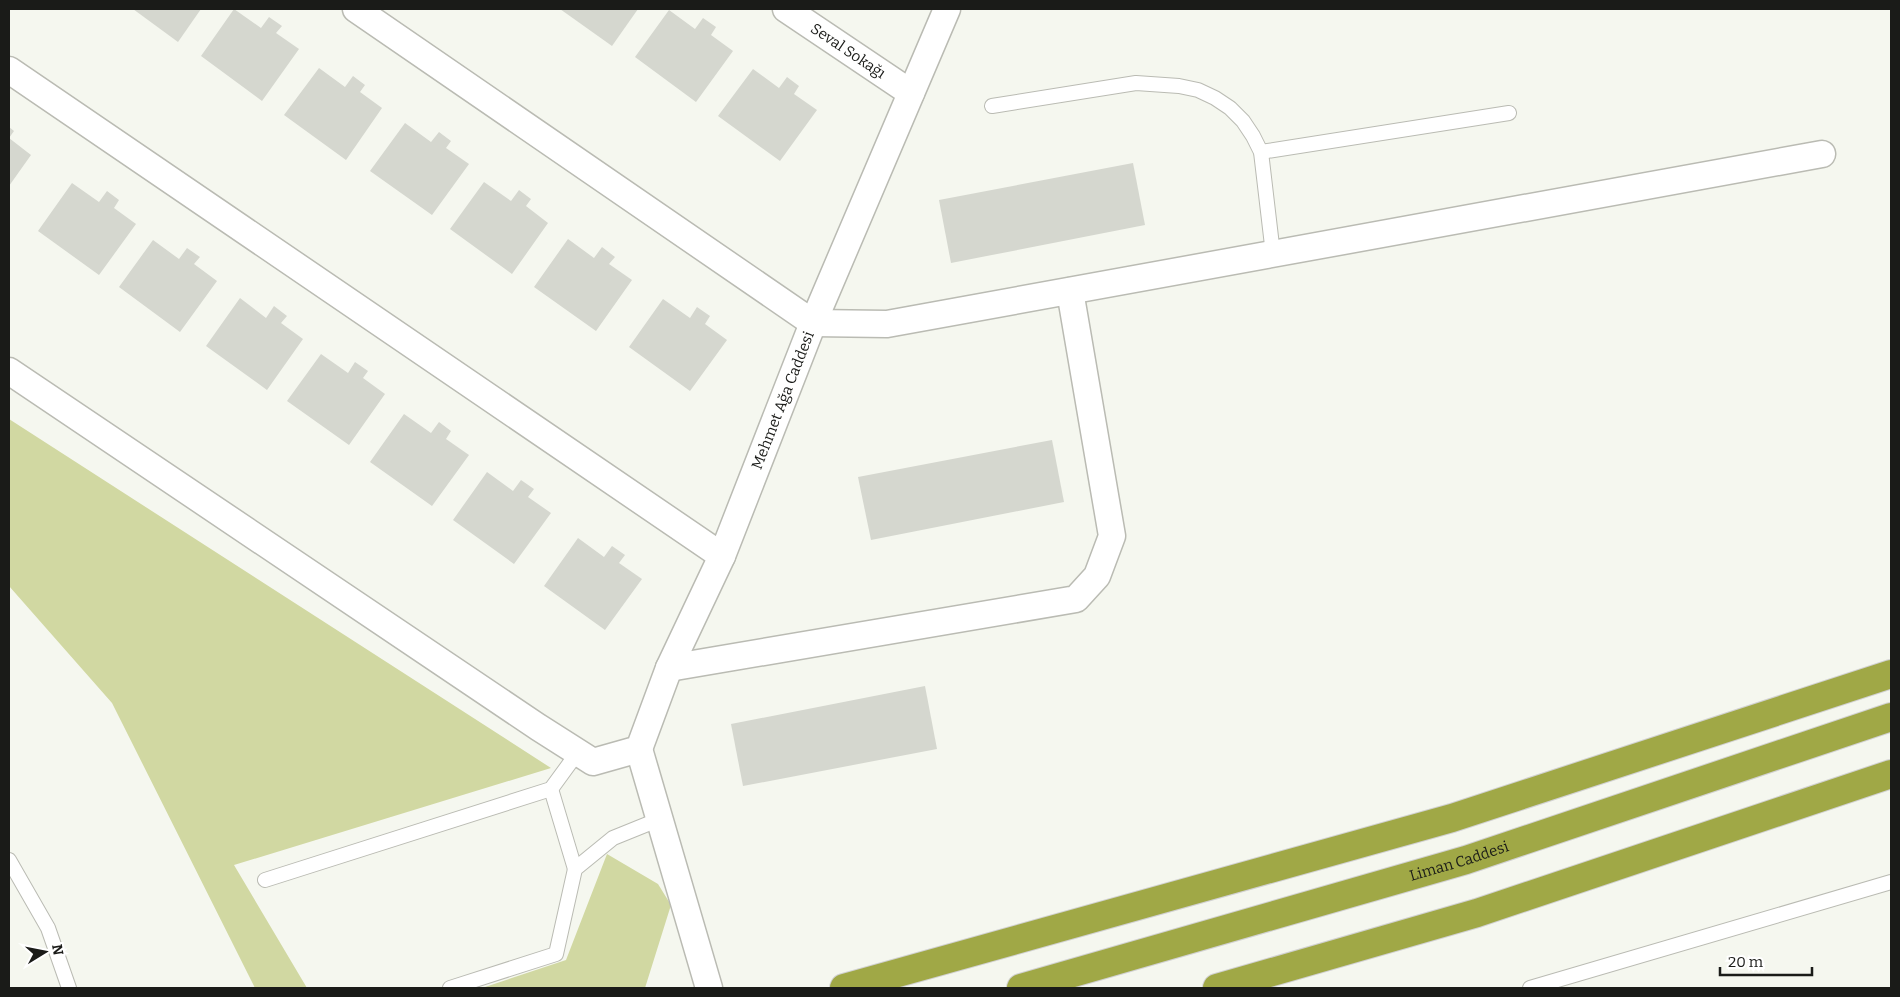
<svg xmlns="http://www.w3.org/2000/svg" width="1900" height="997" font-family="Bitter,serif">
	<rect width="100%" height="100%" fill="#f5f7ef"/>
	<!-- green -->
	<g fill="#d1d8a2">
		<polygon points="9,419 551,768 234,865 307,988 255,988 112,703 9,586"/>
		<polygon points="607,854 658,884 671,905 645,988 482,988 566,960"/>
	</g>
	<!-- building -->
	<g fill="#d5d7cf">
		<polygon points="133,9 201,9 178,42"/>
		<polygon points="234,9 261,28 269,17 282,26 276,33 299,49 262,101 201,56"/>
		<polygon points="560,9 638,9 612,46"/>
		<polygon points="669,10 695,29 703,18 716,27 711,35 733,51 696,102 635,57"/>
		<polygon points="319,68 345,87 353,76 365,85 360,92 382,108 346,160 284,115"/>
		<polygon points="753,69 779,88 787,77 799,86 794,94 817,110 780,161 718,116"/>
		<polygon points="405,123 431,142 439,132 451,141 446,148 469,164 432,215 370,171"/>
		<polygon points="9,127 14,131 9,138 31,155 9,186"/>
		<polygon points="1133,163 1145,225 951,263 939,200"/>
		<polygon points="484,182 511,201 519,190 531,199 526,206 548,223 512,274 450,229"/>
		<polygon points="72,183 99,202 107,191 119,200 114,208 136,224 99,275 38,231"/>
		<polygon points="568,239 594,258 602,247 615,257 609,264 632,280 596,331 534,287"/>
		<polygon points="153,240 179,259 187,248 200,257 194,264 217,281 180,332 119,287"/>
		<polygon points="240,298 266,318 274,306 287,316 281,323 303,339 267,390 206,346"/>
		<polygon points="663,299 690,318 697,307 710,316 705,324 727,340 690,391 629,347"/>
		<polygon points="321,354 348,373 355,362 368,371 363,378 385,394 349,445 287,401"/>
		<polygon points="404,414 431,433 439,422 451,431 446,439 469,455 432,506 370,462"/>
		<polygon points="1052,440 1064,502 871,540 858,477"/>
		<polygon points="487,472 513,491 521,480 534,489 528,497 551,513 514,564 453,520"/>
		<polygon points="578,538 604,557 612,546 625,555 619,563 642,579 605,630 544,586"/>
		<polygon points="925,686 937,749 743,786 731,724"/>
	</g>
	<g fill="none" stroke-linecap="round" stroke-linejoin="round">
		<!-- service casing -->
		<g stroke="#babbb3" stroke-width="16">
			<g id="service">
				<polyline points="992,106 1136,83 1179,86 1198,90 1215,98 1230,108 1243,121 1253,136 1261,152 1273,254"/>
				<polyline points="1261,152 1509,113"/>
				<polyline points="551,789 575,869"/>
				<polyline points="9,860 48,928 69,988"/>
				<polyline points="265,880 551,789 578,752"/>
				<polyline points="450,988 556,954 575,869 613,838 660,819"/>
				<polyline points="1530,988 1891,882"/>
			</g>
		</g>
		<!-- minor casing -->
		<g stroke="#babbb3" stroke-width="29">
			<g id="minor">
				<polyline points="356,9 813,323 887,324 1822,154"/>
				<path id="s1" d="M 786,9 L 911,93"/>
				<polyline points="9,70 722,556"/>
				<path id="s2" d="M 9,371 L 538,727 L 593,762 L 639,749 L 669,668 L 722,556 L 813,323 L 947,9"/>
				<polyline points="669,668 1076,599 1097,576 1112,536 1070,291"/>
				<polyline points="639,749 709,988"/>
			</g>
		</g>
		<!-- trunk casing -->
		<g stroke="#d1d1d1" stroke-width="30">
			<g id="trunk">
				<polyline points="844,988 1452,818 1891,674"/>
				<path id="s3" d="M 1021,988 L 1466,860 L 1891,717"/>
				<polyline points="1217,988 1477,913 1891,774"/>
			</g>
		</g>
		<!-- service -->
		<use href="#service" stroke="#fff" stroke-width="14"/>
		<!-- minor -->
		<use href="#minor" stroke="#fff" stroke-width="26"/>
		<!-- trunk -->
		<use href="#trunk" stroke="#a0a846" stroke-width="28"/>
	</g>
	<g text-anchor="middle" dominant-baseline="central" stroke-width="5" stroke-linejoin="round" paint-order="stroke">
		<!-- street labels -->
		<g font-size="15" fill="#1a1b18" stroke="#fff">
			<text stroke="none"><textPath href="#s1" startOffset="75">Seval Sokağı</textPath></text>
			<text stroke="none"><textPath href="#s2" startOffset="1128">Mehmet Ağa Caddesi</textPath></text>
			<text stroke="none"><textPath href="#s3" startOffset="456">Liman Caddesi</textPath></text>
		</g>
	</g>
	<!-- border -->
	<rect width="1900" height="997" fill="none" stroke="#1a1b18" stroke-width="20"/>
	<!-- north arrow -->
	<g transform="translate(45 952) rotate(80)" stroke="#ffffff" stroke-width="4" paint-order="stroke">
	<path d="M0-4L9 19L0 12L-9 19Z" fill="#1a1b18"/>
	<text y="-8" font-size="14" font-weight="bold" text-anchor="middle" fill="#1a1b18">N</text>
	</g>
	<!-- scale -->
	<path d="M1720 967v8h92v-8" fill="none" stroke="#1a1b18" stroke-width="2.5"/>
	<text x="1728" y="967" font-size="15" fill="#1a1b18" stroke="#ffffff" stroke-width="4" paint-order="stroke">20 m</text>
</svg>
